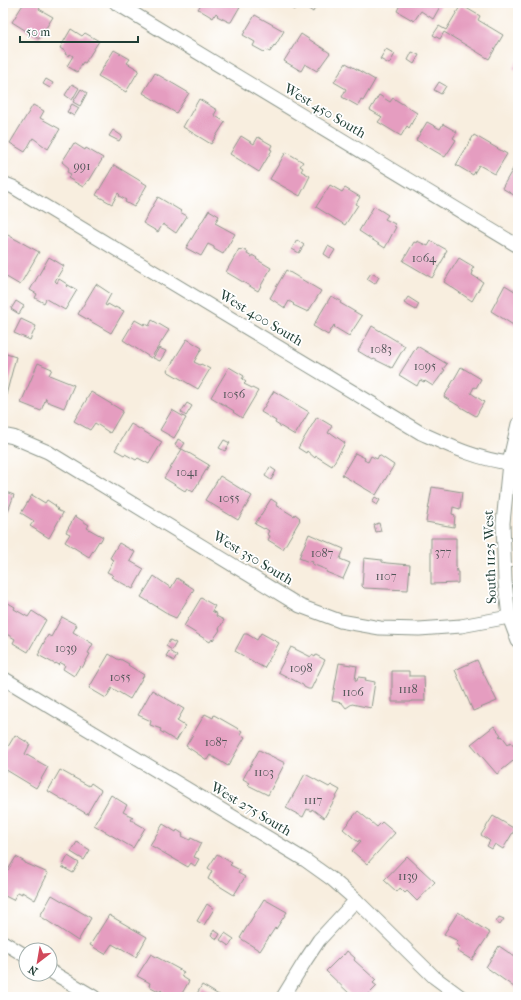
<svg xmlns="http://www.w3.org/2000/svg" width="521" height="1000" font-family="'IM FELL French Canon',serif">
	<rect width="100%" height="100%" fill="#fff"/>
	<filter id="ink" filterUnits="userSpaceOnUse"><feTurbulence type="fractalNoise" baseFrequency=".025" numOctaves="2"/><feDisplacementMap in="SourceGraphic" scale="8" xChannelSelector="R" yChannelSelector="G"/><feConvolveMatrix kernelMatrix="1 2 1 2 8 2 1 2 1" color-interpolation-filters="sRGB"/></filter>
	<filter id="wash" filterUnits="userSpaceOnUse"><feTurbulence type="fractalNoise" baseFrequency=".012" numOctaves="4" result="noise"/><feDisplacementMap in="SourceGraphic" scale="16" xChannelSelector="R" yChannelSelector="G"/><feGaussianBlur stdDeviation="0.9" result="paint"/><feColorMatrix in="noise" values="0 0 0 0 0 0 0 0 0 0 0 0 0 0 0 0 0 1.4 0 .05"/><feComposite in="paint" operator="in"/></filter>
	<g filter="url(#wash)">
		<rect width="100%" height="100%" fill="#f8eedf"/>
		<g id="blocks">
			<!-- building -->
			<g fill="#e59dc0">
				<polygon points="24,3 37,3 41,5 39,9 53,17 39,39 12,22"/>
				<polygon points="202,3 242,3 231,22 229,22 217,16 218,15 216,13 213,18 198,9"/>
				<polygon points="287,3 299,3 294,10 286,5"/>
				<polygon points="309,3 316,6 313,12 307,8"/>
				<polygon points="401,3 442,3 433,19 421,11 414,21 397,11"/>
				<polygon points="461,5 480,16 478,20 503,35 489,59 444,32 440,39 433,35 439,26 446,30"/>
				<polygon points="255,15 284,31 275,46 274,45 270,52 266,50 264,52 253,46 255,42 243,35"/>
				<polygon points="71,29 82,36 85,33 99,41 85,63 83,62 77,72 67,66 73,56 70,54 69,56 65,54 66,52 60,48"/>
				<polygon points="301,34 330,53 317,71 305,64 301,71 284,61"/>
				<polygon points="386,49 395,54 389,64 380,59"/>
				<polygon points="114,50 130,59 127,63 139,70 126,92 98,76"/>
				<polygon points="412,52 419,55 414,64 408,60"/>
				<polygon points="518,60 518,71 513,68"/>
				<polygon points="346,63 375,80 363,101 361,100 358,106 342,97 346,89 334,82"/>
				<polygon points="155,73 189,93 176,113 143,93"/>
				<polygon points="46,79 53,83 50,88 43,84"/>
				<polygon points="439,82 446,86 441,94 434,90"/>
				<polygon points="72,84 79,88 72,100 65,95"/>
				<polygon points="81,89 87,93 80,106 73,102"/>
				<polygon points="379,95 390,102 393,98 417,113 409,128 407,126 401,136 378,122 382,117 370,110"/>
				<polygon points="199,99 217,110 214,115 225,122 211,144 183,127"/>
				<polygon points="72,104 79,108 74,116 67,112"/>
				<polygon points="33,105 44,111 40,118 60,129 48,149 33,138 25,152 10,143"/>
				<polygon points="427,122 440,129 443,124 457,132 453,138 456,140 445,157 416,140"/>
				<polygon points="113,130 122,136 119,141 109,136"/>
				<polygon points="474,135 507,154 495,174 479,165 473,175 456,165"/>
				<polygon points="241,136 254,144 258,137 272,145 270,149 272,150 259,172 230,154"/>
				<polygon points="74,143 85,150 86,148 103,158 89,181 88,180 83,187 68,178 71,174 67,172 69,168 62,162"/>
				<polygon points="286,152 303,162 300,166 303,168 301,171 310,176 300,196 270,179"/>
				<polygon points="518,160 518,196 517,197 502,188"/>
				<polygon points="114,165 147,185 134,207 125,202 126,200 119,196 120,195 118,193 112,204 96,195"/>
				<polygon points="330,185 342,192 345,188 360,197 356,204 358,205 345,225 316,207"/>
				<polygon points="158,197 181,211 180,212 187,216 176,233 163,224 158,232 143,223"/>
				<polygon points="374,206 388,215 385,219 395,224 394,226 396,227 385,248 359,231"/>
				<polygon points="209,210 219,216 215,223 235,234 223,254 214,249 214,247 208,244 201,256 186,248"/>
				<polygon points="6,234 39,252 20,285 3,275 3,240"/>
				<polygon points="297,240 304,245 299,253 292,249"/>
				<polygon points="417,241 428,246 431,241 447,250 444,255 445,256 432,278 403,261 414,242 416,243"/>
				<polygon points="328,246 335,250 330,258 324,254"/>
				<polygon points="239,249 241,251 242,249 248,252 247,254 252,257 252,255 257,258 256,259 271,268 258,291 226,272"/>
				<polygon points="49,257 64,266 55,281 57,283 59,279 67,284 66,286 67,287 68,285 77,290 65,310 46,299 44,303 35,298 37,294 30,290"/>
				<polygon points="459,258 474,267 471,271 473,272 472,275 483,282 472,301 444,282"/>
				<polygon points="286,270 321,291 308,312 293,305 294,304 289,301 285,308 270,298"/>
				<polygon points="371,273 379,277 375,284 367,279"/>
				<polygon points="96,284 111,294 105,305 107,306 108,304 115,308 115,307 124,311 111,333 78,314"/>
				<polygon points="505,285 518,293 518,328 491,311"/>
				<polygon points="331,296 341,301 340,303 362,316 349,336 334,327 335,326 334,325 328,335 313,326"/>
				<polygon points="408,297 419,304 416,310 404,303"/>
				<polygon points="16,301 24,306 19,314 11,309"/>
				<polygon points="21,319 36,326 30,340 14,333"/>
				<polygon points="135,320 144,325 145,323 149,326 152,320 169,330 151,358 123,340"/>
				<polygon points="372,326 405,346 392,368 374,359 373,360 358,351"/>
				<polygon points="187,339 202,348 194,362 200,365 201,364 210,369 198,389 167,371"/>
				<polygon points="417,346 447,364 443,369 445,370 433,386 425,381 424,382 420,380 417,386 399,375"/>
				<polygon points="159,348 166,351 160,361 153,358"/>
				<polygon points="3,353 16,357 6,395 3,394"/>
				<polygon points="38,363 52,369 49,375 74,385 64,408 46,401 46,398 41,411 21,403"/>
				<polygon points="229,367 244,376 242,379 246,382 244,384 258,391 242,418 233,412 234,411 211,397"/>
				<polygon points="461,367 481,379 476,388 474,387 471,393 484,402 476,416 444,397"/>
				<polygon points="274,391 309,412 295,435 275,423 276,421 261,412"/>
				<polygon points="91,392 123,411 110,433 95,423 90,430 74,421"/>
				<polygon points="187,403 192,406 186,416 181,412"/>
				<polygon points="172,410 186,418 174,438 160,430"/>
				<polygon points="317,417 332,426 328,433 330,434 331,433 345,443 332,466 316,456 315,458 307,451 306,453 298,448"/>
				<polygon points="131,424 162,442 149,464 138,458 136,460 125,454 124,455 115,450"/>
				<polygon points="178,439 185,443 181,449 175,445"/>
				<polygon points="224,440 230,443 225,451 219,448"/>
				<polygon points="182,449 209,465 193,492 187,488 185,491 164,478"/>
				<polygon points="355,453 365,458 364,460 368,462 371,456 377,459 379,455 394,465 376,495 342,475"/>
				<polygon points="270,467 276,471 271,480 265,476"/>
				<polygon points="220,476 252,496 238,520 205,500"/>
				<polygon points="432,487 462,492 460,509 453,507 452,514 455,515 454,527 426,522"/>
				<polygon points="3,491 14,495 7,514 3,512"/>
				<polygon points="32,495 45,503 47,500 56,506 55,507 58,509 57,510 63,513 49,538 30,526 34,521 21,513"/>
				<polygon points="375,497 380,500 377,505 372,502"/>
				<polygon points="271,499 277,503 276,505 284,510 294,516 295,514 300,518 299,519 300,520 283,549 268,540 270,536 267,534 269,531 265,528 264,529 255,524"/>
				<polygon points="75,516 89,525 87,528 103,537 100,542 99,541 89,557 65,542 70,534 66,532"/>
				<polygon points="379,523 381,531 376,532 374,525"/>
				<polygon points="309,534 344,549 340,559 350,563 343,579 326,572 327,570 312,564 313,562 310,561 309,562 299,558"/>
				<polygon points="431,538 456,538 456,566 457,572 458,572 458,583 431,584"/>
				<polygon points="119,543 135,552 130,561 144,569 133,589 111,577 113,575 107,572 114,560 110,558"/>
				<polygon points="364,558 382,560 382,562 387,563 410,565 408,590 364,588 362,586"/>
				<polygon points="154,576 171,588 177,578 194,589 176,618 167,614 167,613 141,597"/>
				<polygon points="201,598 215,606 212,611 217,614 216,616 224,620 219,629 220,630 213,640 212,639 210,642 184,626"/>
				<polygon points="5,601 15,607 14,609 28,617 32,611 46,620 28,652 13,643 15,639 3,632 3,604"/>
				<polygon points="62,617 77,625 73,632 93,644 88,653 90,654 82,668 80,666 74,676 63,669 65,665 61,663 59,665 56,663 55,664 38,655 40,652 39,652 48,635 51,637"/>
				<polygon points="261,633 279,643 264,668 235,651 244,634 247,634 257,640"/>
				<polygon points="170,640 176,643 172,650 166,646"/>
				<polygon points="291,647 311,657 312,655 315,657 316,655 325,660 311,689 308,689 304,687 303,685 278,672"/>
				<polygon points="169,651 177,656 174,661 166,656"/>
				<polygon points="109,654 119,660 120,659 129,664 128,665 144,675 130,699 112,688 106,698 89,688"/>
				<polygon points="477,660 497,701 473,711 455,670"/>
				<polygon points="339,663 357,666 355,680 357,681 358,677 366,678 365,680 375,682 371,708 352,704 346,708 342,703 332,701"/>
				<polygon points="392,671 409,671 409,676 424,676 425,701 411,701 411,702 392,702"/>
				<polygon points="152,690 184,709 177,721 185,726 176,741 160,731 161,729 150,725 151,721 138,715"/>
				<polygon points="205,714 213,718 214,715 242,731 240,734 245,737 228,766 210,755 207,760 186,746"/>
				<polygon points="494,726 501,735 499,736 501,737 502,736 508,744 511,742 518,751 518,757 497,774 471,744"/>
				<polygon points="15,735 30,744 25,754 48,767 36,788 3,768 3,755"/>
				<polygon points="259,750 285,763 268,795 248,785 250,783 243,779"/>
				<polygon points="60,770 89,786 91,783 101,790 87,814 48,791"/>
				<polygon points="305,774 329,787 331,785 340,790 324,818 312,809 311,811 307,809 303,817 286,808"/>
				<polygon points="111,795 127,805 123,812 133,817 131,820 145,828 133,848 94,825"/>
				<polygon points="358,811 377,827 382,822 395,833 367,864 352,851 361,841 359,840 358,842 343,829"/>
				<polygon points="493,816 515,829 503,849 495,844 492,849 487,846 490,841 481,835"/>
				<polygon points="163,824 176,832 177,830 183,834 182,836 190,840 191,838 201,843 194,857 199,859 195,866 191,863 188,867 150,845"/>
				<polygon points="77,842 90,850 84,860 71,852"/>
				<polygon points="217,854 232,863 230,865 240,870 238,873 245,877 234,895 208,879 212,871 208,868"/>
				<polygon points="68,856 79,863 73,873 62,867"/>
				<polygon points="407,856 435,882 417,901 407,891 405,893 400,888 397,892 384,880"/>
				<polygon points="16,857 25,862 25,863 48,873 35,900 22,892 22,894 18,892 13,900 3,895 3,867 8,870"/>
				<polygon points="52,895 91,918 78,941 40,916"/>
				<polygon points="264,899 287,912 276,929 275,928 260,951 240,938"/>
				<polygon points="207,904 214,909 204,925 197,921"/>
				<polygon points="458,912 490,933 472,960 457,951 460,947 456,944 458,941 444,934"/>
				<polygon points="109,915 147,937 136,957 119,947 119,948 112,944 105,954 90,945"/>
				<polygon points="499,917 504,919 500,925 496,922"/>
				<polygon points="214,930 220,934 217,939 211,935"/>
				<polygon points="225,933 234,939 229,946 220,940"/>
				<polygon points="499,946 518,959 518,990 486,967"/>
				<polygon points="347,951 355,958 354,960 376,980 373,983 377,986 366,997 353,997 326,971 343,954 344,955"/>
				<polygon points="151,954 184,972 181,976 189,981 180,997 166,997 161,994 163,992 161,990 160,992 149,986 150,983 137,976"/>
				<polygon points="202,985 217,994 223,997 195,997"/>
			</g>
		</g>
	</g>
	<g filter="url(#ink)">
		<use href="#blocks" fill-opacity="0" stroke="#8c968a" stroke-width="1"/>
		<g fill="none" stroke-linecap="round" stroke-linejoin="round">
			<!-- minor casing -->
			<g stroke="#8c968a" stroke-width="15">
				<g id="minor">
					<polyline points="116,3 518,246"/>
					<path d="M 3,183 L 13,187 L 421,433 C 450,446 477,459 509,463"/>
					<polyline points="518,424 509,463 503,523 505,582 509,617 518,641"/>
					<polyline points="3,435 13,437 48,452 300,606 340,621 380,628 419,629 461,626 509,617"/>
					<polyline points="3,678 305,860 333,880 356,900 434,977 461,997"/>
					<polyline points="3,942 26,956"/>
					<polyline points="50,971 94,997"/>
					<polyline points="283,997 305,961 319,940 356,900"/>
				</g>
			</g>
			<!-- minor -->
			<use href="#minor" stroke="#fff" stroke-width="13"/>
		</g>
	</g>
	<g text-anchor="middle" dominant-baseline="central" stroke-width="3.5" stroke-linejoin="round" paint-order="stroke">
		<!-- number labels -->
		<g font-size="12" fill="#505557">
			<text x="82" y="166">991</text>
			<text x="424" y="258">1064</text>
			<text x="381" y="349">1083</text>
			<text x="425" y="366">1095</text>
			<text x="234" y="394">1056</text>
			<text x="187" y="472">1041</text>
			<text x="229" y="498">1055</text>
			<text x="443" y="552">377</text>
			<text x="322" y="553">1087</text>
			<text x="386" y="576">1107</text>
			<text x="66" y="648">1039</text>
			<text x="301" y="668">1098</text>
			<text x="120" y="677">1055</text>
			<text x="408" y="689">1118</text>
			<text x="353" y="692">1106</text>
			<text x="216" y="742">1087</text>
			<text x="264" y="772">1103</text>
			<text x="313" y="800">1117</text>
			<text x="408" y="876">1139</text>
		</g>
		<!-- street labels -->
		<g font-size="14" fill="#1f3d34" stroke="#fff">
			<text transform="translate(325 111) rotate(31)">West 450 South</text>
			<text transform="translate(261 318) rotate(31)">West 400 South</text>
			<text transform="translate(490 557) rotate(-92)">South 1125 West</text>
			<text transform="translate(253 558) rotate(31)">West 350 South</text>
			<text transform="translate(251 809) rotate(31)">West 275 South</text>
		</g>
	</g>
	<!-- margin -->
	<rect width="521" height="1000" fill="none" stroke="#fff" stroke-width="16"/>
	<!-- north arrow -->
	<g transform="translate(38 962) rotate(211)"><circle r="19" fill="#ffffff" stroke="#a5b1ae"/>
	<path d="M0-3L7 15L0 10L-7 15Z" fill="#d1495b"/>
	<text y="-6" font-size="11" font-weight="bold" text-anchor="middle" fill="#1f3d34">N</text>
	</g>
	<!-- scale -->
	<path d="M20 36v6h118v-6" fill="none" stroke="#1f3d34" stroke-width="2"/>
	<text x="26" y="36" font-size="12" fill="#1f3d34" stroke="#ffffff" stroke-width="3" paint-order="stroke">50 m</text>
</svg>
